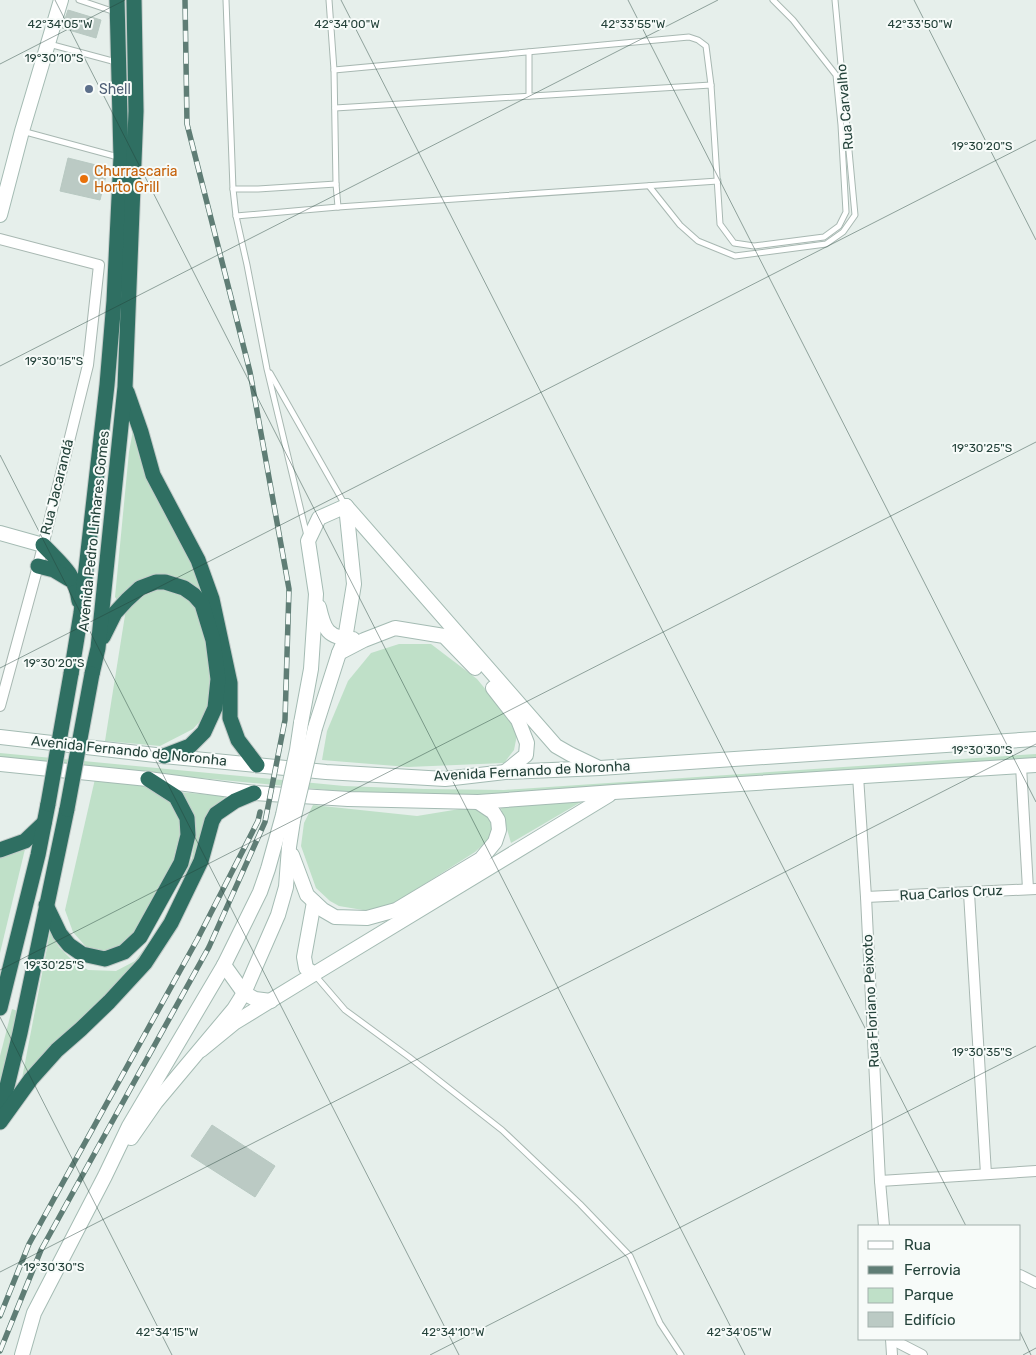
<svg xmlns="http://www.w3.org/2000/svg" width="1036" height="1355" font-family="Rubik,sans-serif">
	<rect width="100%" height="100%" fill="#e6efeb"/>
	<!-- green -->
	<g fill="#bfe0c8">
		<polygon points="133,430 136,430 138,453 148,482 188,551 207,598 175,580 121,599 117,600 115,597 129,452"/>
		<polygon points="156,586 186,594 198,608 209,645 211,702 204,717 193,729 160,746 105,741 126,609 142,594"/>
		<polygon points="399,644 431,644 477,679 506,714 517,735 514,750 504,763 408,767 322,760 327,731 348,681 371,653"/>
		<polygon points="0,753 344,786 424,789 504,790 1036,754 1036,761 463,797 338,791 0,759"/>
		<polygon points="95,779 154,783 173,800 183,821 176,863 142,924 121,949 107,953 87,948 73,932 65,910"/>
		<polygon points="178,792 226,796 215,806 199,848 166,921 139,962 111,990 66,1033 46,1050 20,1089 50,932 59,947 73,961 88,970 116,971 135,961 154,936 171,906 192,858 196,831 188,805"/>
		<polygon points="586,799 511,843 499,802"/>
		<polygon points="313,805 417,816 472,807 489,818 492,827 490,838 475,852 393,904 369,911 339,906 330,901 316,888 301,846 304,823"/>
		<polygon points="26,845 0,953 0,851"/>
		<polygon points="12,1009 18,1011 0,1089 0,1056"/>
	</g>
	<!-- building -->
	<g fill="#bbcac4" stroke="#b8c9c2">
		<polygon points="68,10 101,20 96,38 62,28"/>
		<polygon points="68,158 108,168 100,200 60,191"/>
		<polygon points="212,1125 275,1166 255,1197 191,1156"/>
	</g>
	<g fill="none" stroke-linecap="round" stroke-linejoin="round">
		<!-- lane casing -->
		<g stroke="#a8b8b2" stroke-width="7">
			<g id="lane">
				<polyline points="79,0 115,12"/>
				<polyline points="226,0 233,189 236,216 247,265 267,369 307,536"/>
				<polyline points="329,0 334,70 336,184 338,207"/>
				<polyline points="49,44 116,62"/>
				<polyline points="529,52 529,96"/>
				<polyline points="334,70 689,37 698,40 706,46 711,85"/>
				<polyline points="335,108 711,85 720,224 734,243 754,246 824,237 839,226 846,212 841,125 836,75 793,20 773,0"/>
				<polyline points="22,131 118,157"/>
				<polyline points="649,186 680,225 698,241 735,256 826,244 843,232 855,215 835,0"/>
				<polyline points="233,189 258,189 336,184"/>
				<polyline points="236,216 338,207 718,181"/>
				<polyline points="270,373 345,505"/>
				<polyline points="314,974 345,1010 409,1057 502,1130 580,1204 630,1256 660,1323 681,1355"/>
			</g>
		</g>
		<!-- street casing -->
		<g stroke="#a8b8b2" stroke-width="12">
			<g id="street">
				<polyline points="0,239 99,265 88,365 38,566 0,706"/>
				<polyline points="1021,766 1028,889"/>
				<polyline points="858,776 866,897 880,1181 884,1226"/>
				<polyline points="969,893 986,1174"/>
				<polyline points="866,897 1036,889"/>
				<polyline points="880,1181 1036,1171"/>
				<polyline points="1020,1275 1036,1283"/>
				<polyline points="891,1339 922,1355"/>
				<polyline points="891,1339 892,1355"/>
			</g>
		</g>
		<!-- secondary casing -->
		<g stroke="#a4bbb3" stroke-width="16">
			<g id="secondary">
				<polyline points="0,215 22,131 61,0"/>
				<polyline points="346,506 556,746 570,754 597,767"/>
				<polyline points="0,533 43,545"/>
				<path d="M 319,607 C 324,629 327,638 353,639"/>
				<polyline points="339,653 364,640 395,628 444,636 475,668"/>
				<polyline points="493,688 518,720 527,743 526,755 505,772"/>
				<polyline points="301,723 311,669 316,594 308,541 319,518 346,506"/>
				<polyline points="315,728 339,653 345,639 354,584 346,506"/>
				<polyline points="0,737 164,756 326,772 445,779 505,772 600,768 1036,739"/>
				<polyline points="0,764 148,779 254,793 348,799 478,802 614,792 1036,765"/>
				<polyline points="292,855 307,895 323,910 335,917 367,918 396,910 481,859 495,842 499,830 498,820 493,812 478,802"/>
				<polyline points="224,965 244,993 255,999 271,1001"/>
				<polyline points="314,974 306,968 304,957 314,902"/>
				<polyline points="201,1050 234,1023 314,974 609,795"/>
				<polyline points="131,1138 156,1102 234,1009 244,993 278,915 286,887 289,847 293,821"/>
				<polyline points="22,1355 34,1313 105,1176 129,1126 224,965 260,892 268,869 283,815"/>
			</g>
		</g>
		<!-- highway casing -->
		<g stroke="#c2cac8" stroke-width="17">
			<g id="highway">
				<polyline points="127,392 141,432 153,475 198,560 212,599 230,683 230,718 238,740 257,765"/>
				<path d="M 43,545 C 61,564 75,573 79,601"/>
				<polyline points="38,566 54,570 69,579"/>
				<polyline points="103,637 115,613 127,600 140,588 156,582 165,582 184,588 194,595 202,604 213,640 218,679 215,708 204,732 190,746 164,756"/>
				<polyline points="71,674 81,613 107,385 114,301 121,157 117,0"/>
				<polyline points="92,674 98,648 125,387 136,111 134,0"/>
				<polyline points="0,850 25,841 44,823"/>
				<polyline points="46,905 60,934 69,945 82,954 105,959 124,952 140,937 181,863 188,835 187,818 176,797 148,779"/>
				<polyline points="0,1008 38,855 48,804"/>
				<polyline points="0,1115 20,1033 67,809"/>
				<polyline points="0,1122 31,1079 57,1050 81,1029 109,1002 145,963 171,923 201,861 212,821 216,814 235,801 254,793"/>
			</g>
		</g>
		<!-- lane -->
		<use href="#lane" stroke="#fff" stroke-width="5"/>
		<!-- street -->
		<use href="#street" stroke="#fff" stroke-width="10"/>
		<!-- secondary -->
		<use href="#secondary" stroke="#fff" stroke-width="14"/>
		<!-- highway -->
		<use href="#highway" stroke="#2f6f62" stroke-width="15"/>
		<!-- rail casing -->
		<g stroke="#5f7d75" stroke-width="5.5">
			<g id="rail">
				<polyline points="0,1316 29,1244 197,940 258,821 260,812"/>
				<polyline points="0,1351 41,1250 209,947 265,822 285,720 289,589 250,372 187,124 185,0"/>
			</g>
		</g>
		<!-- rail -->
		<use href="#rail" stroke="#f7fbf9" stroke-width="4" stroke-dasharray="11" stroke-linecap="butt"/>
		<!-- secondary-bridge casing -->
		<g stroke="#a4bbb3" stroke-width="16" stroke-linecap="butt">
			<g id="secondary-bridge">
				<polyline points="283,815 297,750 301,723"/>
				<polyline points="293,821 315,728"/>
			</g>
		</g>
		<!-- highway-bridge casing -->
		<g stroke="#c2cac8" stroke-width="17" stroke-linecap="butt">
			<g id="highway-bridge">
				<polyline points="48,804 71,674"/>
				<polyline points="67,809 92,674"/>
			</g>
		</g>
		<!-- secondary-bridge -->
		<use href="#secondary-bridge" stroke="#fff" stroke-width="14"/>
		<!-- highway-bridge -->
		<use href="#highway-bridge" stroke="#2f6f62" stroke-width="15"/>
	</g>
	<!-- ticks -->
	<path fill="none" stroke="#24423a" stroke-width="1" stroke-opacity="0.45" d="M 55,0 L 745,1355M 341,0 L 966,1226M 628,0 L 1036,802M 914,0 L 1036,240M 0,64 L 125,0M 0,366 L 718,0M 0,455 L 459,1355M 0,668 L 1036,140M 0,970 L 1036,442M 0,1017 L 172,1355M 0,1272 L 1036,744M 1020,1332 L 1031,1355M 430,1355 L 1036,1046M 1023,1355 L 1036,1348"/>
	<!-- markers -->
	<circle fill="#5c6f8a" stroke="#f7fbf9" stroke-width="2" cx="89" cy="89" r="5"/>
	<circle fill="#e8710a" stroke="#f7fbf9" stroke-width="2" cx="84" cy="179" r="5"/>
	<g text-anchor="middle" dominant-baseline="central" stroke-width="4" stroke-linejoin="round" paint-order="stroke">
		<!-- service labels -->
		<g font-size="14" fill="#4e5e75" stroke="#f7fbf9" text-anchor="start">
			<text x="99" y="89">Shell</text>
		</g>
		<!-- street labels -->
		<g font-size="14" fill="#24423a" stroke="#f7fbf9">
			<text transform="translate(845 107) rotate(-95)">Rua Carvalho</text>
			<text transform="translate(57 487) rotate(-76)">Rua Jacarandá</text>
			<text transform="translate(94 531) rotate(-84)">Avenida Pedro Linhares Gomes</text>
			<text transform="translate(129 751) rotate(6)">Avenida Fernando de Noronha</text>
			<text transform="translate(532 771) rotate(-3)">Avenida Fernando de Noronha</text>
			<text transform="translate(951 893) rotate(-3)">Rua Carlos Cruz</text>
			<text transform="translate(871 1001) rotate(-93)">Rua Floriano Peixoto</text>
		</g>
		<!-- food labels -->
		<g font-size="14" fill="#c56008" stroke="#f7fbf9" text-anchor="start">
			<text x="94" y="171">Churrascaria<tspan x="94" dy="16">Horto Grill</tspan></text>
		</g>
	</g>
	<g font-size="12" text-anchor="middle" fill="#24423a" stroke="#f7fbf9" stroke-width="4" stroke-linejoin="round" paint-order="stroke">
		<text x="60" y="28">42°34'05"W</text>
		<text x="347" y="28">42°34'00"W</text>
		<text x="633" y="28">42°33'55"W</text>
		<text x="920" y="28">42°33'50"W</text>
		<text x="54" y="62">19°30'10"S</text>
		<text x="982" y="150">19°30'20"S</text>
		<text x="54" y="365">19°30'15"S</text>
		<text x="982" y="452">19°30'25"S</text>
		<text x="54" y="667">19°30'20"S</text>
		<text x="982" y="754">19°30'30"S</text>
		<text x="54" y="969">19°30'25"S</text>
		<text x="982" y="1056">19°30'35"S</text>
		<text x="54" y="1271">19°30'30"S</text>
		<text x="167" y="1336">42°34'15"W</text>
		<text x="453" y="1336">42°34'10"W</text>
		<text x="739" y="1336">42°34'05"W</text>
	</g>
	<!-- legend -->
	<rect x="858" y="1225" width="162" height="115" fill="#f7fbf9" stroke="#a3b1ad"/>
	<rect x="868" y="1241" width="25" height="8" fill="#ffffff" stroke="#a3b1ad"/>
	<text x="904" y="1250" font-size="15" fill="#24423a">Rua</text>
	<rect x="868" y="1266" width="25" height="8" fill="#5f7d75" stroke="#a3b1ad"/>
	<text x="904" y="1275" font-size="15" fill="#24423a">Ferrovia</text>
	<rect x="868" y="1288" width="25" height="15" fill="#bfe0c8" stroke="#a3b1ad"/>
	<text x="904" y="1300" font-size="15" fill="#24423a">Parque</text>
	<rect x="868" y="1312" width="25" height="15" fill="#bbcac4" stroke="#a3b1ad"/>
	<text x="904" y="1325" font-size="15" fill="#24423a">Edifício</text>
</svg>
